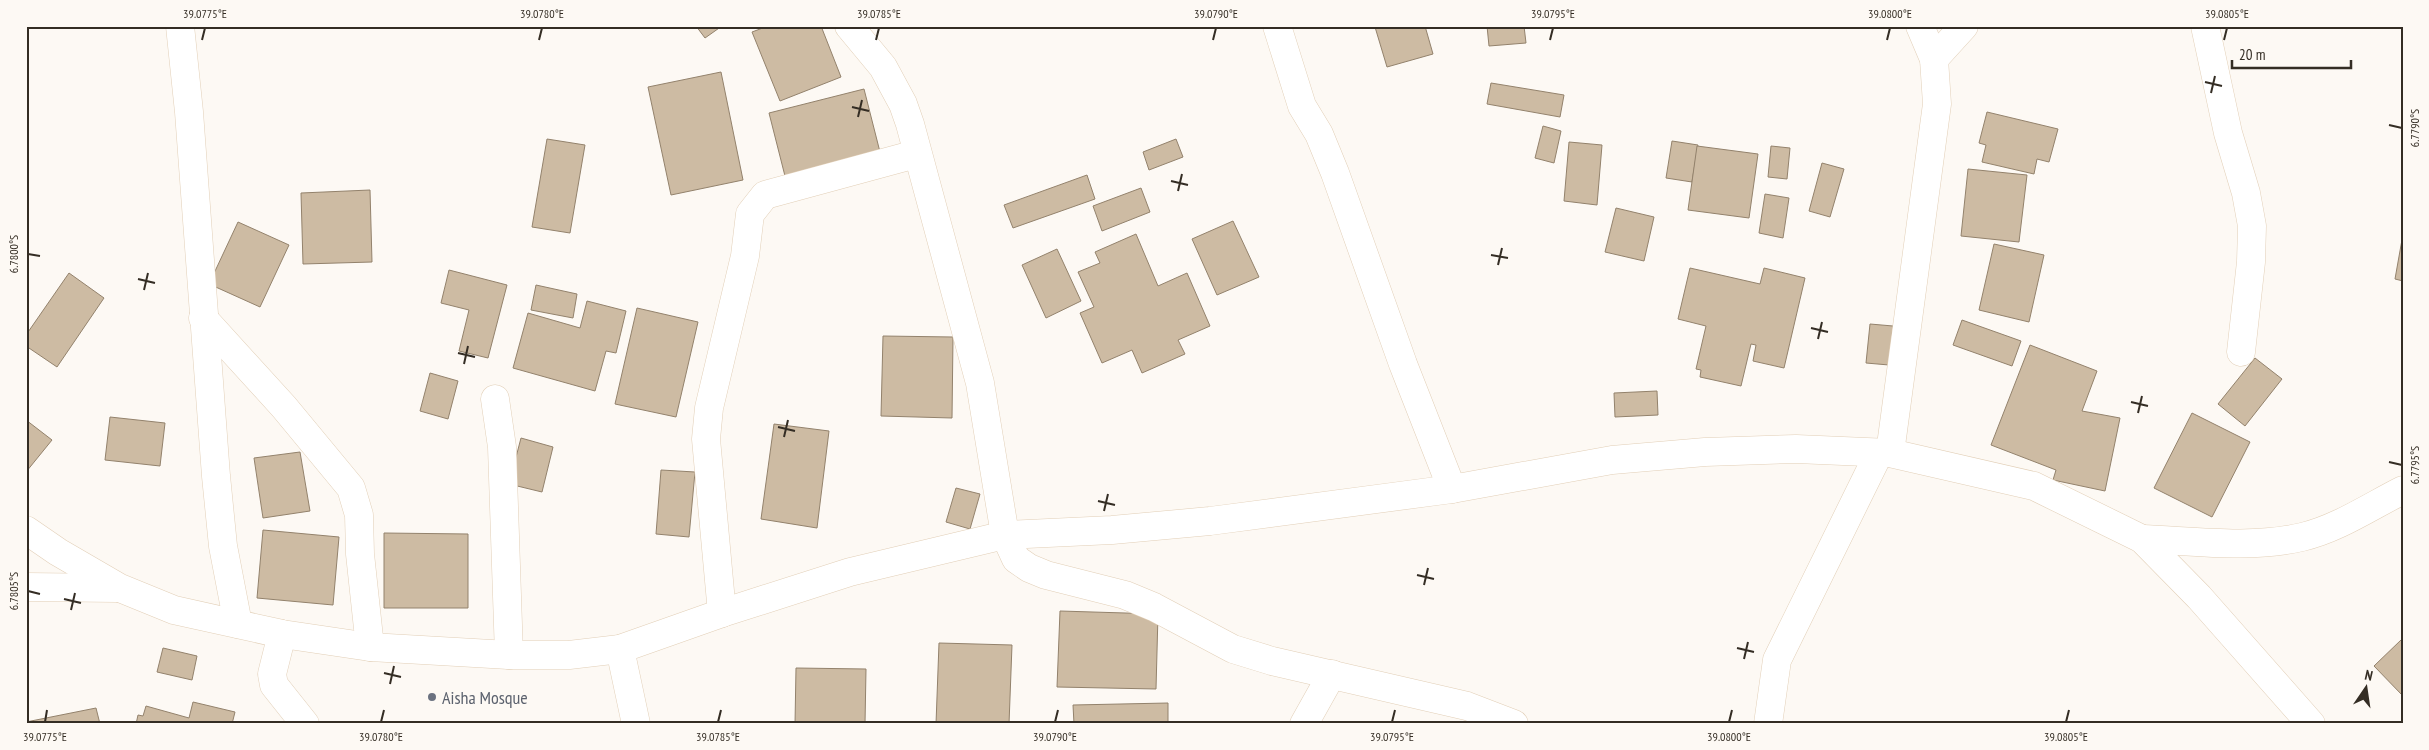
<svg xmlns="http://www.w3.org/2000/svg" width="2429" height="750" font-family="'PT Sans Narrow',sans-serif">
	<rect width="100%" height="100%" fill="#fdf9f4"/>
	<!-- building -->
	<g fill="#cdbba3" stroke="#93826c">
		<polygon points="696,26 722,26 705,38"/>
		<polygon points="768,26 821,26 841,77 780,101 752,32"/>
		<polygon points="1425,26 1433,54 1387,67 1375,27"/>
		<polygon points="1487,26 1524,26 1526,43 1489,46"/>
		<polygon points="721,72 743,180 671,195 648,87"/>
		<polygon points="1491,83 1564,95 1560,117 1487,104"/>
		<polygon points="864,89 881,156 786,180 769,113"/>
		<polygon points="1987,112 2058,129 2049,162 2037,159 2034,174 1982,162 1986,145 1979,143"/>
		<polygon points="1543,126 1561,131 1554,163 1535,158"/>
		<polygon points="547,139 585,145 570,233 532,227"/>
		<polygon points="1176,139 1183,157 1149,170 1143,152"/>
		<polygon points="1672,141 1698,145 1692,182 1666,178"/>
		<polygon points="1569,142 1602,145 1597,205 1564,201"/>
		<polygon points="1697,146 1758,154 1749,218 1688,210"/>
		<polygon points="1771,146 1790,148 1787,179 1768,177"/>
		<polygon points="1822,163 1844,169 1830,217 1809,211"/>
		<polygon points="1968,169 2027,175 2019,242 1961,236"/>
		<polygon points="1087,175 1095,199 1013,228 1004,205"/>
		<polygon points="1141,188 1150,212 1102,231 1093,206"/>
		<polygon points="370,190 372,262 303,264 301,193"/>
		<polygon points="1765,194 1789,198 1783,238 1759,233"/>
		<polygon points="1616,208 1654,217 1644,261 1605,252"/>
		<polygon points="1233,221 1259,277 1217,295 1192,239"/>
		<polygon points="238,222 289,245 260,307 209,284"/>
		<polygon points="1136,234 1158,286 1187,273 1210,326 1178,340 1185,354 1142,373 1132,350 1102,363 1080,313 1094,307 1078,272 1100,263 1095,252"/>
		<polygon points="2403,234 2403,281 2395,279"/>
		<polygon points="1994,244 2044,255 2029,322 1979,310"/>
		<polygon points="1057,249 1081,301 1046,318 1022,265"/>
		<polygon points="1690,268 1760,284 1764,268 1805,278 1784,368 1753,361 1756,345 1751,344 1741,386 1700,377 1701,370 1696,369 1706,326 1678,319"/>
		<polygon points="449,270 507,285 488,358 459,351 469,310 441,303"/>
		<polygon points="69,273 104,298 57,367 26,346 26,335"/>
		<polygon points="536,285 577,294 573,318 531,310"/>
		<polygon points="587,301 626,311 616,353 606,351 595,391 513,368 528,313 580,328"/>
		<polygon points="637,308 698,322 676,417 615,404"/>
		<polygon points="1962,320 2021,341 2012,366 1953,345"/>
		<polygon points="1870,324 1893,326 1889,365 1866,363"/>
		<polygon points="883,336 953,337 952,418 881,416"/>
		<polygon points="2030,345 2097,371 2082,411 2120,418 2105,491 2053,480 2056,470 1991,445"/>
		<polygon points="2255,358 2282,379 2245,426 2218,404"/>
		<polygon points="430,373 458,381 448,419 420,411"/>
		<polygon points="1657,391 1658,415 1615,417 1614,393"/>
		<polygon points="2192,413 2250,442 2212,517 2154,488"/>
		<polygon points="110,417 165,423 160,466 105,460"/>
		<polygon points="26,420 52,440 26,472"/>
		<polygon points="774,424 829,431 817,528 761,519"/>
		<polygon points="521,438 553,447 542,492 509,484"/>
		<polygon points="300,452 310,511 263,518 254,458"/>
		<polygon points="661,470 695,472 689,537 656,534"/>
		<polygon points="956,488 980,494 970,529 946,522"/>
		<polygon points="263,530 339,537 333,605 257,598"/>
		<polygon points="384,533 468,534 468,608 384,608"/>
		<polygon points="1060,611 1158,614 1156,689 1057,687"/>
		<polygon points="2401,640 2403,642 2403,696 2374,666"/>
		<polygon points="939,643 1012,645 1009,724 936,724"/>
		<polygon points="163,648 197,656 192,680 157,672"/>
		<polygon points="796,668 866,669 865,724 795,724"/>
		<polygon points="193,702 235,712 232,724 136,724 138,715 143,716 146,706 189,718"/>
		<polygon points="1168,703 1168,724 1074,724 1073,705"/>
		<polygon points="96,708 100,724 26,724 26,722"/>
	</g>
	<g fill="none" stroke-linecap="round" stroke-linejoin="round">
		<!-- street casing -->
		<g stroke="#e2cfb7" stroke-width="29">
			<g id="street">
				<polyline points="180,26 189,112 216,476 223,546 238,624"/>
				<polyline points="849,26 883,67 903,104 910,124 980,383 1005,535 1016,559 1029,568 1046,575 1125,595 1154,607 1233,649 1272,661 1467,706 1514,724"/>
				<polyline points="1277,26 1302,106 1319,134 1335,173 1403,364 1452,489"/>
				<polyline points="2205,26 2228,133 2246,193 2252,226 2251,262 2241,352"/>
				<polyline points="1934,59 1964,26"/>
				<polyline points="203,318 284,407 351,488 359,515 360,554 370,647"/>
				<polyline points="495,399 502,447 509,655"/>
				<polyline points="1890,453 1937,104 1934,59 1920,26"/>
				<polyline points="26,530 58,552 120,588 174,610 282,634 370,647 509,655 569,655 620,649 722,613 850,572 1005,535 1112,530 1210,521 1452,489 1612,460 1705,452 1796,449 1890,453 2034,486 2142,539 2199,597 2311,724"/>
				<path d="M 2142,539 C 2194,541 2251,549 2302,537 C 2337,529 2371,506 2403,490"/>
				<polyline points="26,587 117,588"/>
				<polyline points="722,613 706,439 709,408 745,256 750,214 765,195 916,154"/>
				<polyline points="282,634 272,674 274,685 305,724"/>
				<polyline points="620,649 636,724"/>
				<polyline points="1304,724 1332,674"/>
				<polyline points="1768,724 1777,660 1879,453"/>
			</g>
		</g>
		<!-- street -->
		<use href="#street" stroke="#fff" stroke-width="28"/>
	</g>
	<!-- ticks -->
	<path fill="none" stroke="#342d24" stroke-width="2" d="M 202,40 L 205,28M 539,40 L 542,28M 876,40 L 879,28M 1213,40 L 1216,28M 1550,40 L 1553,28M 1887,40 L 1890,28M 2224,40 L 2227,28M 2205,82 L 2222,86M 2211,93 L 2215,76M 852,107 L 869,111M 858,117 L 862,100M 2389,125 L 2402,128M 1171,181 L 1188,185M 1178,191 L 1182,174M 28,254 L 40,256M 1491,255 L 1508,258M 1498,265 L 1502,248M 138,279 L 155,283M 144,290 L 148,273M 1811,328 L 1828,332M 1818,339 L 1822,322M 458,353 L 475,357M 464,364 L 468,346M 2131,402 L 2148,406M 2138,413 L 2142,396M 778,427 L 795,431M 784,437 L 788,420M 2389,462 L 2402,465M 1098,501 L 1115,505M 1104,511 L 1108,494M 1417,575 L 1434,579M 1424,585 L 1428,568M 28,591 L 40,594M 64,599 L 81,603M 71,610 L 75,593M 1737,648 L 1754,652M 1744,659 L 1748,642M 384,673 L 401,677M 390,684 L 394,666M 45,722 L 47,710M 381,722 L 384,710M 718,722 L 721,710M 1055,722 L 1058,710M 1392,722 L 1395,710M 1729,722 L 1732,710M 2066,722 L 2069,710"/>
	<!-- markers -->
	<circle fill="#6b7280" stroke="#fdf9f4" stroke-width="2" cx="432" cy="697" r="5"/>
	<g text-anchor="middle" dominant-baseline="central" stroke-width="4" stroke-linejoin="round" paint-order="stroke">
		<!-- worship labels -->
		<g font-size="18" fill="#5b616d" stroke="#fdf9f4" text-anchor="start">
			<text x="442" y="697">Aisha Mosque</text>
		</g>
	</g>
	<!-- border -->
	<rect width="2429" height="750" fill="none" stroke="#fdf9f4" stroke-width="55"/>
	<!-- north arrow -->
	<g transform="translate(2366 688) rotate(13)" stroke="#fdf9f4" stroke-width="4" paint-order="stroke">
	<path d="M0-4L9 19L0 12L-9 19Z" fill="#342d24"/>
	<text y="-8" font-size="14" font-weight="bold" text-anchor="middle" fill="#342d24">N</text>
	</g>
	<!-- scale -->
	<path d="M2232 60v8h119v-8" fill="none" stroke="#342d24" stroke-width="2.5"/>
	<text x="2239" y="60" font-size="15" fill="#342d24" stroke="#fdf9f4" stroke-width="4" paint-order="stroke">20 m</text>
	<rect x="28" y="28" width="2374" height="694" fill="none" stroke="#342d24" stroke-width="2"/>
	<g font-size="12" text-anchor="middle" fill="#342d24">
		<text x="205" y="18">39.0775°E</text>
		<text x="542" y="18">39.0780°E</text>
		<text x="879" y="18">39.0785°E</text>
		<text x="1216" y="18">39.0790°E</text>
		<text x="1553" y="18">39.0795°E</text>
		<text x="1890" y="18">39.0800°E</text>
		<text x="2227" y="18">39.0805°E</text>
		<text transform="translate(2415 128) rotate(-90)" y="4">6.7790°S</text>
		<text transform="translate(14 254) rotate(-90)" y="4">6.7800°S</text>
		<text transform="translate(2415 465) rotate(-90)" y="4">6.7795°S</text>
		<text transform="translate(14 591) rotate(-90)" y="4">6.7805°S</text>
		<text x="45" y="741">39.0775°E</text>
		<text x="381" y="741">39.0780°E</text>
		<text x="718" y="741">39.0785°E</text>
		<text x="1055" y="741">39.0790°E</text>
		<text x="1392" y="741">39.0795°E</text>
		<text x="1729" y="741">39.0800°E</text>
		<text x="2066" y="741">39.0805°E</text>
	</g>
</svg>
